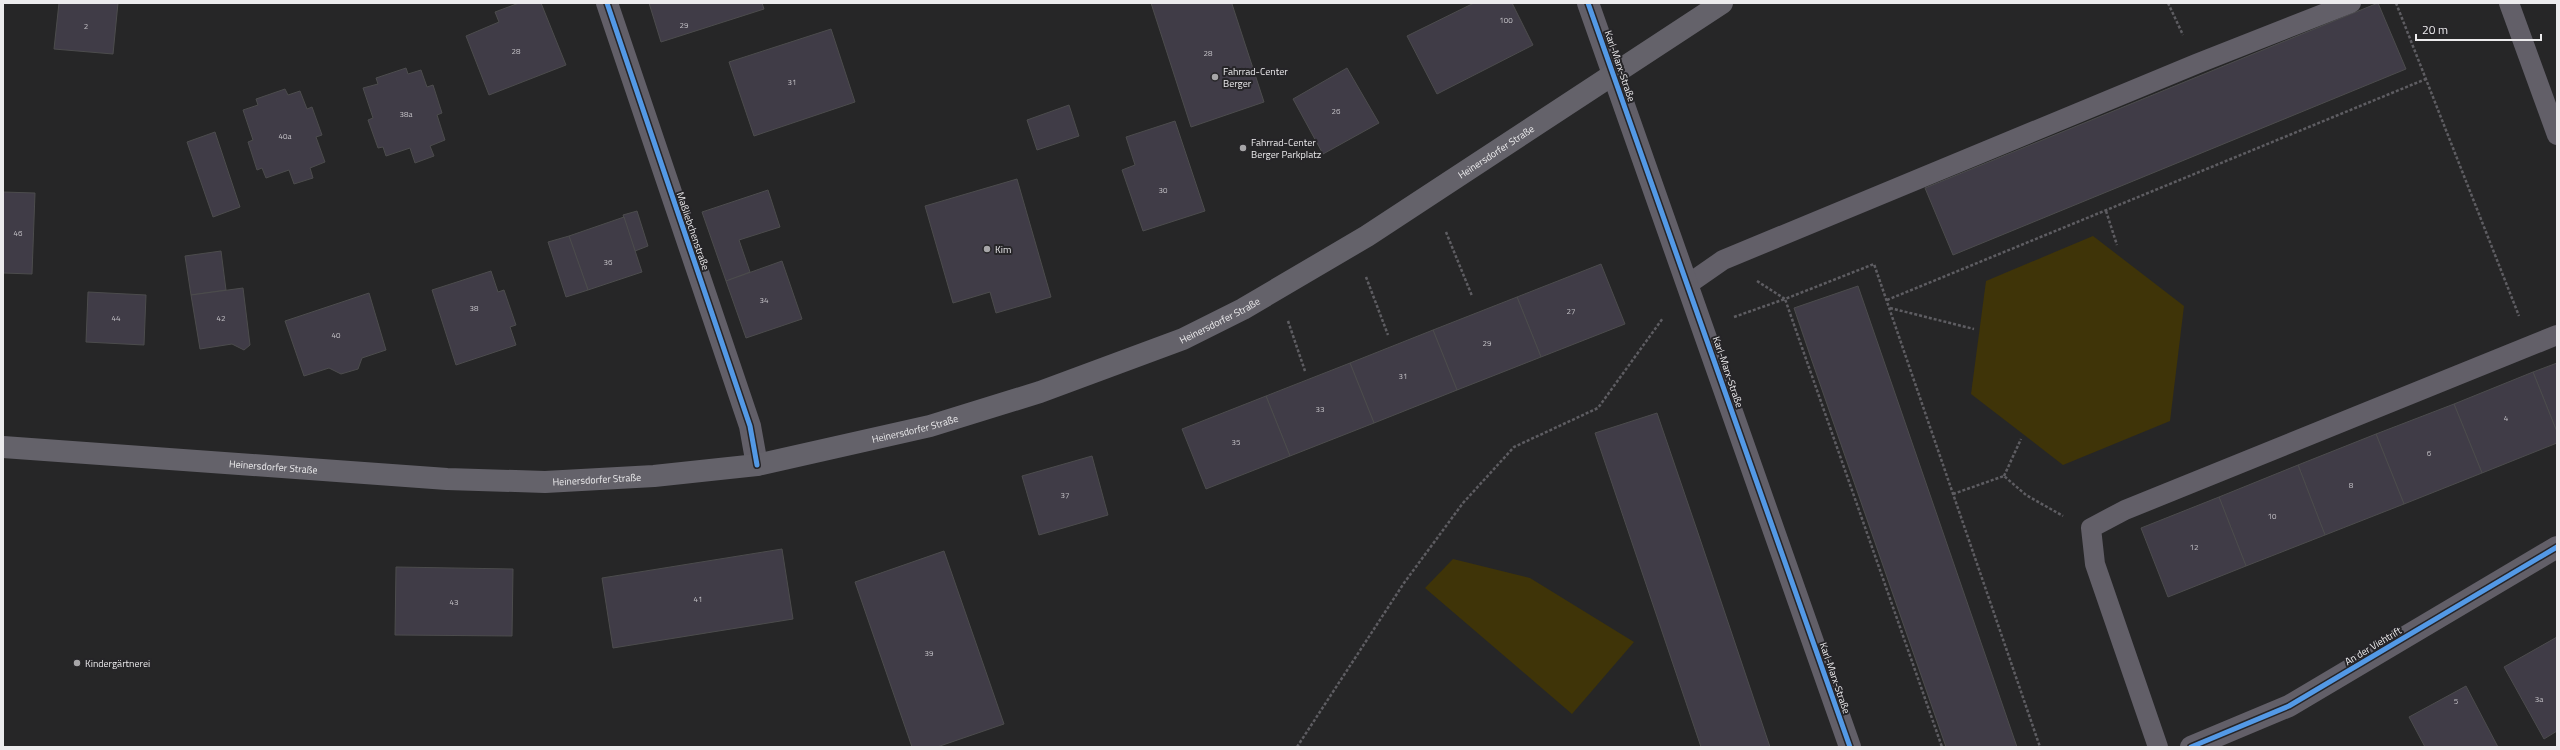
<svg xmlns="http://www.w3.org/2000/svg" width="2560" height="750" font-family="'Titillium Web',sans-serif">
	<rect width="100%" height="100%" fill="#262627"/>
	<!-- green -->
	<g fill="#3f3408">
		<polygon points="2093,236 2184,306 2170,421 2063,465 1971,394 1986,281"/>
		<polygon points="1453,559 1530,578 1634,642 1572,714 1425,588"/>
	</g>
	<!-- building -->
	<g fill="#403c47" stroke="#4c4c4d">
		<polygon points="59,3 118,3 113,54 54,49"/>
		<polygon points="519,3 541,3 566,65 489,95 466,36 499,22 495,12"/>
		<polygon points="649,3 762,3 764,9 661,42"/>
		<polygon points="1151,3 1234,3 1232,4 1264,102 1191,127"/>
		<polygon points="1474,3 1512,3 1533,45 1437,94 1407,36"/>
		<polygon points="2378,3 2406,69 1953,255 1925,188"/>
		<polygon points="831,29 855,102 754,136 729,62"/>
		<polygon points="406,68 408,74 421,70 427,87 433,85 442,113 437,115 445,140 430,146 434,156 415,163 410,148 386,156 383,147 378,148 368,120 373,118 363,88 378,84 376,78"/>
		<polygon points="1347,68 1379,123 1323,154 1293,99"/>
		<polygon points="285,89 288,95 300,91 307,109 312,107 322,135 316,137 325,162 310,168 313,178 294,184 289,170 266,178 262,168 257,170 248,142 253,140 243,110 258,105 256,99"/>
		<polygon points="1069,105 1079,136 1037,150 1027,120"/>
		<polygon points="1175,121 1205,211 1143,231 1122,170 1135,165 1126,137"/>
		<polygon points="215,132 240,207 213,217 187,142"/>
		<polygon points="1017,179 1051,297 996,313 990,292 953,303 925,206"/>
		<polygon points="768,190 780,227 739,240 750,272 726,281 702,212"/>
		<polygon points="3,192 35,193 32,274 3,273"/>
		<polygon points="637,211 648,246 635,251 623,215"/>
		<polygon points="624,217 642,272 588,290 569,236"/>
		<polygon points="569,236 588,290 566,297 548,242"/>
		<polygon points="221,251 226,290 191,295 185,256"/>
		<polygon points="782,261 802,319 746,338 726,281"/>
		<polygon points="1601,264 1625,324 1541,357 1517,297"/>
		<polygon points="491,271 498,292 504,290 516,325 510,327 516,345 456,365 432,290"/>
		<polygon points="1858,286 2017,747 1946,747 1811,358 1794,308"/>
		<polygon points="243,288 250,345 244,350 232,344 200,349 191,295"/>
		<polygon points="88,292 146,295 144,345 86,342"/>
		<polygon points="369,293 386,350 362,358 358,369 341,374 329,368 304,376 285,321"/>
		<polygon points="1517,297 1541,357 1457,390 1433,330"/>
		<polygon points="1433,330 1457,390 1374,423 1350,363"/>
		<polygon points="1350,363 1374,423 1290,456 1266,396"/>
		<polygon points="2557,363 2557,432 2533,372"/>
		<polygon points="2533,372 2557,432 2557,443 2482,473 2454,404"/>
		<polygon points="1266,396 1290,456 1206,489 1182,429"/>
		<polygon points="2454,404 2482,473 2404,504 2376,434"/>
		<polygon points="1657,413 1697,530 1770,747 1701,747 1595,433"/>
		<polygon points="2376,434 2404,504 2325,535 2298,465"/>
		<polygon points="1092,456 1108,515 1039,535 1022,476"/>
		<polygon points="2298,465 2325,535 2246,566 2219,497"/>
		<polygon points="2219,497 2246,566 2168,597 2141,528"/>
		<polygon points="782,549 793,619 613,648 602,578"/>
		<polygon points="944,551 1004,724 937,747 912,747 855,582"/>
		<polygon points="396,567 513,569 512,636 395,635"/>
		<polygon points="2557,637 2557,731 2544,739 2504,667"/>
		<polygon points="2466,686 2498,747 2425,747 2409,717"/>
	</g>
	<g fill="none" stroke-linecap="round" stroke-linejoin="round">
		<!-- path -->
		<g stroke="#5e5d62" stroke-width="2.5" stroke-dasharray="3 2" stroke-linecap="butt">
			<polyline points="2168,3 2183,35"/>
			<polyline points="2396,3 2519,316"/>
			<polyline points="2106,211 2117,245"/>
			<polyline points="1446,232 1472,296"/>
			<polyline points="1366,277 1388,335"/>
			<polyline points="1757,281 1785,299 1874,264 2040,747"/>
			<polyline points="1887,300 2426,79"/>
			<polyline points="1890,308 1974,329"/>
			<polyline points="1734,317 1785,299 1942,747"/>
			<polyline points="1288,321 1305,371"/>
			<polyline points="2004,476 2021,439"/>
			<polyline points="1953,494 2004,476 2026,495 2063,516"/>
			<polyline points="1297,747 1404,583 1463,503 1514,447 1598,408 1663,318"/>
		</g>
		<!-- lane -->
		<g stroke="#625f68" stroke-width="20">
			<polyline points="2509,3 2557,135"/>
			<polyline points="1687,285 1723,260 2196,64 2351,3"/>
			<polyline points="2158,747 2095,564 2091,528 2125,510 2557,335"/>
		</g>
		<!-- street -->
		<g stroke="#625f68" stroke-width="22">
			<polyline points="607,3 750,426 757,465"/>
			<polyline points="1588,3 1850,747"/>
			<polyline points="2191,747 2289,706 2557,547"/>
		</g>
		<!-- secondary -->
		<path stroke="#64626a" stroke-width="22" id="s1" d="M 3,447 L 447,479 L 545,482 L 654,476 L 757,465 L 930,426 L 1040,392 L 1183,339 L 1243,309 L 1367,236 L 1722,3"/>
		<!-- cycleway casing -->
		<g stroke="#262528" stroke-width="8">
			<g id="cycleway">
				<polyline points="607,3 750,426 757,465"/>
				<polyline points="1588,3 1850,747"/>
				<polyline points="2191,747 2289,706 2557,547"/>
			</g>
		</g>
		<!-- cycleway -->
		<use href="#cycleway" stroke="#5399e6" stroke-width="5"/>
	</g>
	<!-- markers -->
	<g fill="#a7a6a8" stroke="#262528" stroke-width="1.5">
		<circle cx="1215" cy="77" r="4"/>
		<circle cx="1243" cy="148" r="4"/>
		<circle cx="987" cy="249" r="4"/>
		<circle cx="77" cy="663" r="4"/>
	</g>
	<g text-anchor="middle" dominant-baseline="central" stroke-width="4" stroke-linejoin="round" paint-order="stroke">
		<!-- number labels -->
		<g font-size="8" fill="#c1bfc4">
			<text x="1506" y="20">100</text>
			<text x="684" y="25">29</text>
			<text x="86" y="26">2</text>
			<text x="516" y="51">28</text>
			<text x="1208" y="53">28</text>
			<text x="792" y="82">31</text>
			<text x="1336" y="111">26</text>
			<text x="406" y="114">38a</text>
			<text x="285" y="136">40a</text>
			<text x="1163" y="190">30</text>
			<text x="18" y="233">46</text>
			<text x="608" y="262">36</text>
			<text x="764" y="300">34</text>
			<text x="474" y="308">38</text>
			<text x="1571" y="311">27</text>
			<text x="116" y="318">44</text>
			<text x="221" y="318">42</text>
			<text x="336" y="335">40</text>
			<text x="1487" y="343">29</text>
			<text x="1403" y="376">31</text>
			<text x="1320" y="409">33</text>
			<text x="2506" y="418">4</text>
			<text x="1236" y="442">35</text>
			<text x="2429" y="453">6</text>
			<text x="2351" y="485">8</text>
			<text x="1065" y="495">37</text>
			<text x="2272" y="516">10</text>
			<text x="2194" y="547">12</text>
			<text x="698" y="599">41</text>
			<text x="454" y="602">43</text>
			<text x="929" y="653">39</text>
			<text x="2539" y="699">3a</text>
			<text x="2456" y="701">5</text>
		</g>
		<!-- street labels -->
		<g font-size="10" fill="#ecebed" stroke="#262528">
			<text transform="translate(1620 66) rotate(71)">Karl-Marx-Straße</text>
			<text stroke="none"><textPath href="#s1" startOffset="1566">Heinersdorfer Straße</textPath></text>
			<text transform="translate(693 231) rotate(71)">Maßliebchenstraße</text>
			<text stroke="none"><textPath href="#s1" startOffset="1242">Heinersdorfer Straße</textPath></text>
			<text transform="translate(1728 372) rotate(71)">Karl-Marx-Straße</text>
			<text stroke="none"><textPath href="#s1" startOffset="918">Heinersdorfer Straße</textPath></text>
			<text stroke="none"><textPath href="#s1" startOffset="271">Heinersdorfer Straße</textPath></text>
			<text stroke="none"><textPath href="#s1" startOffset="595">Heinersdorfer Straße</textPath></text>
			<text transform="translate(2373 646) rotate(-31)">An der Viehtrift</text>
			<text transform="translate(1835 678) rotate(71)">Karl-Marx-Straße</text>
		</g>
		<!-- poi labels -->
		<g font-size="10" fill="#ecebed" stroke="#262528" text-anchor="start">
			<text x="1223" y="71">Fahrrad-Center<tspan x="1223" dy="12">Berger</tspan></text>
			<text x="1251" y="142">Fahrrad-Center<tspan x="1251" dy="12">Berger Parkplatz</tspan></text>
			<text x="995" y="249">Kim</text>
			<text x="85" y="663">Kindergärtnerei</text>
		</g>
	</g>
	<!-- border -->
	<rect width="2560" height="750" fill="none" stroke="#ecebed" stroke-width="8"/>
	<!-- scale -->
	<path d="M2416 34v6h125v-6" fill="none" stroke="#ecebed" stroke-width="2"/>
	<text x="2422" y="34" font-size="12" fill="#ecebed" stroke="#262528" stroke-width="3" paint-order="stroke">20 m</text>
</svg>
